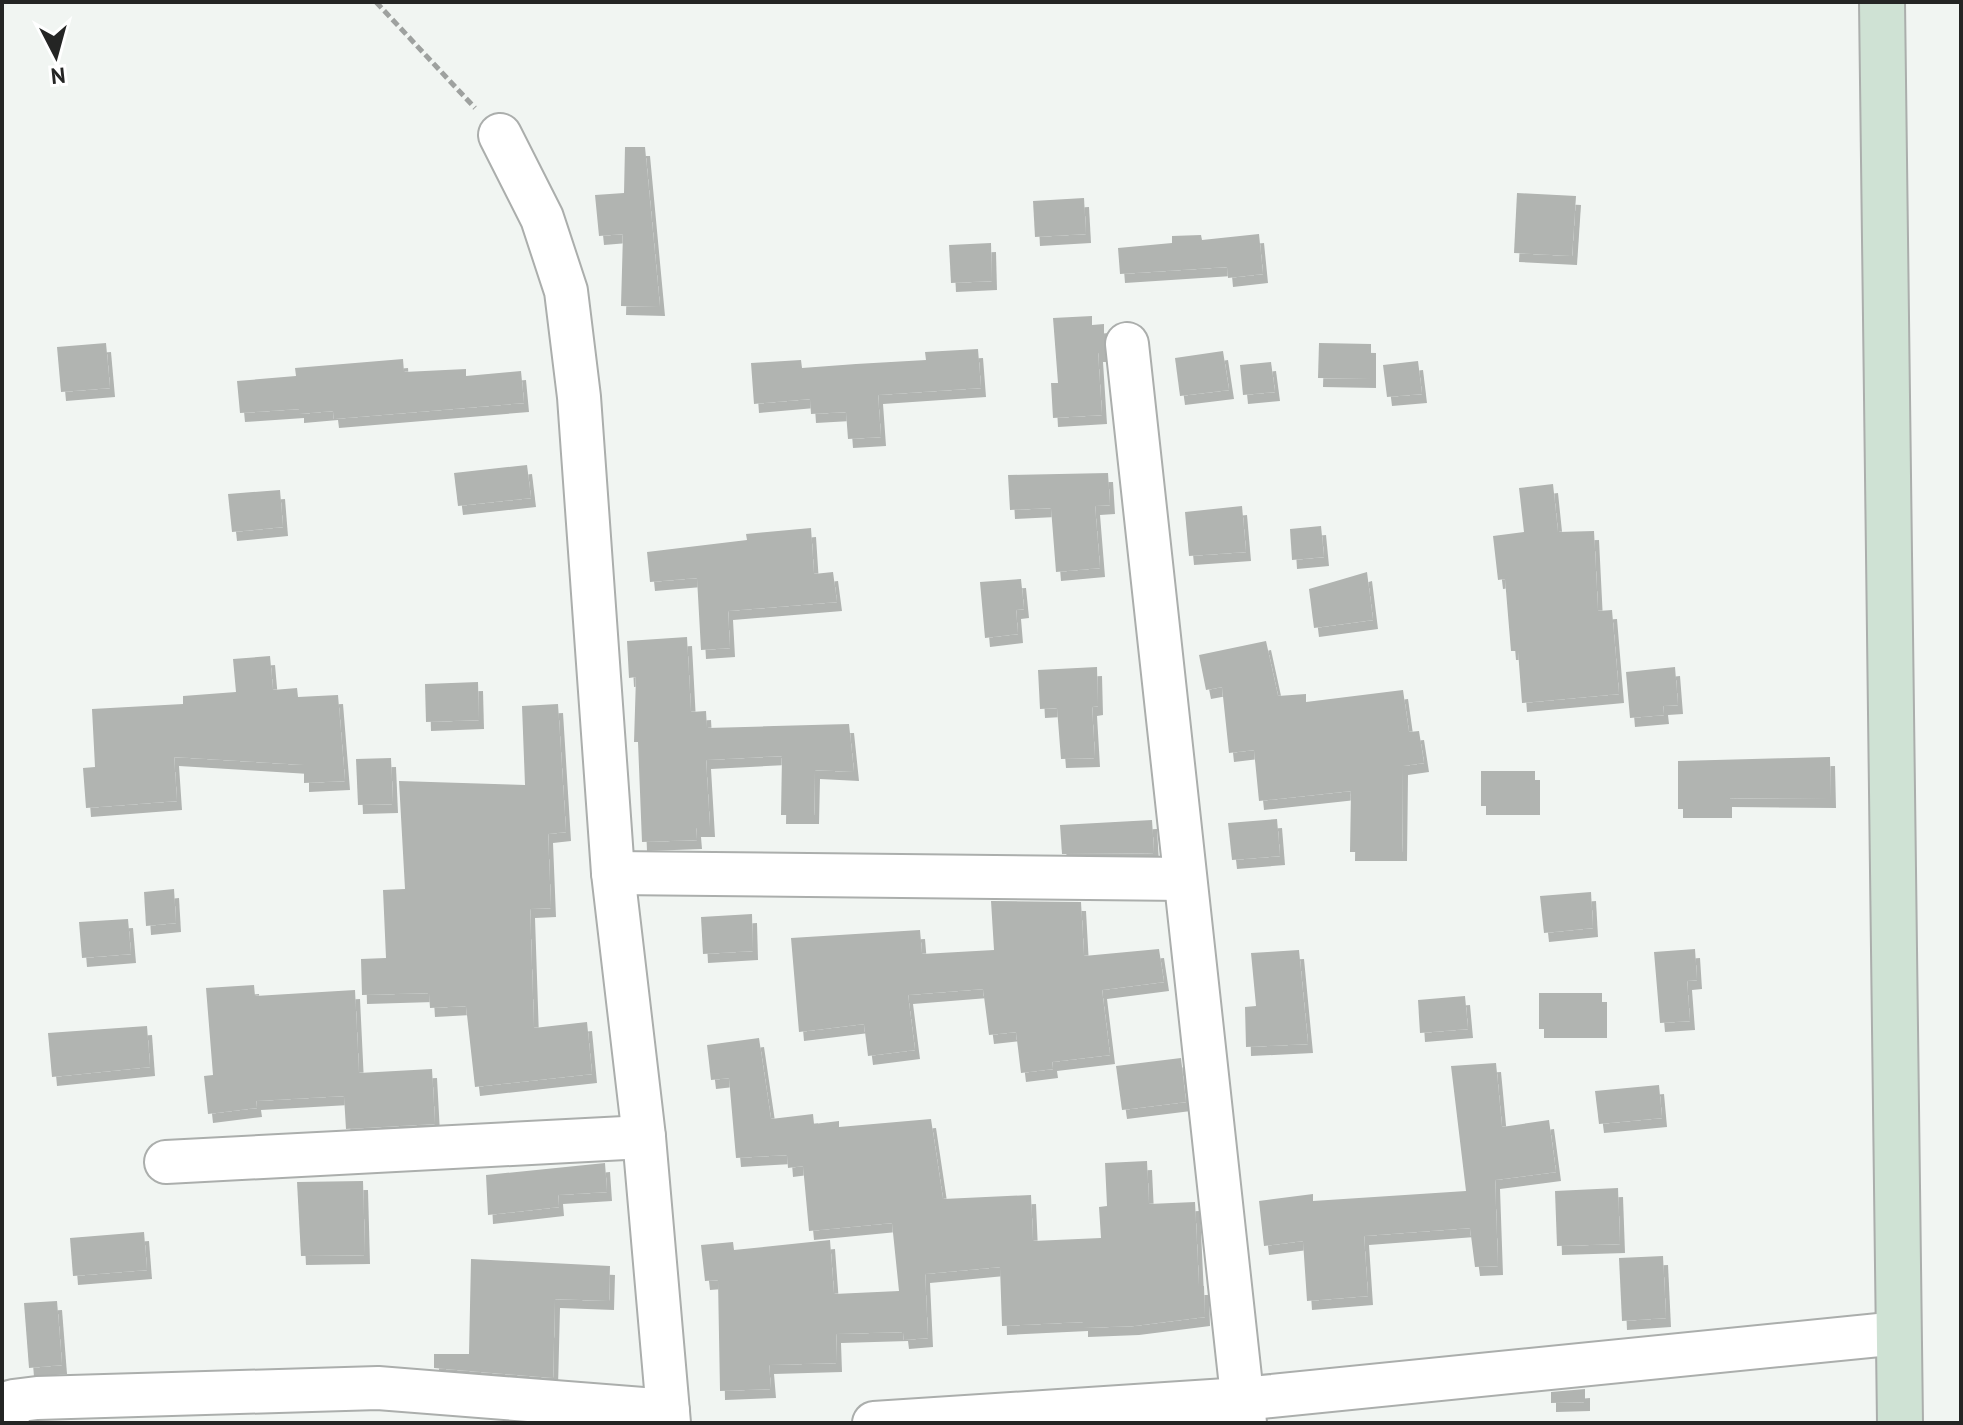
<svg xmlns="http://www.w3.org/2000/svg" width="1963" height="1425" font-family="'PT Sans',sans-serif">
	<defs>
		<filter id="shadow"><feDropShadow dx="5" dy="9" stdDeviation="0" flood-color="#0004"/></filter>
	</defs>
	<rect width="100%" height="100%" fill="#f1f5f2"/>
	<!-- building -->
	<g fill="#b1b4b1" filter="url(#shadow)">
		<polygon points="625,147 645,147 660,307 621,306 623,234 599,236 595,195 624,193"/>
		<polygon points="1517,193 1576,196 1572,256 1514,253"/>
		<polygon points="1084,198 1086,234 1035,237 1033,201"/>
		<polygon points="1259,234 1263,274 1228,278 1227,267 1120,274 1118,248 1172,243 1172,236 1201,235 1202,240"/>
		<polygon points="991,243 992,281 951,283 949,245"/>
		<polygon points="1092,316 1092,325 1104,324 1104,353 1098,353 1102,415 1053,418 1051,383 1058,383 1053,318"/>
		<polygon points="106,343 110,388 61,392 57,347"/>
		<polygon points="1319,343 1371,344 1371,379 1318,378"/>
		<polygon points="978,349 981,388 878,395 881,437 848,439 846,412 811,414 810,399 754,404 751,363 801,360 802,368 856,364 926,360 925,352"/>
		<polygon points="1223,351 1229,390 1180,396 1175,358"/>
		<polygon points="403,359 404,372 466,369 466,376 521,371 524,403 334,419 333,411 299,414 299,409 240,413 237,381 296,376 295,368"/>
		<polygon points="1418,361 1422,394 1387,397 1383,365"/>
		<polygon points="1271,362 1275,392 1243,395 1240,365"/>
		<polygon points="527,465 531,498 458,506 454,473"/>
		<polygon points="1108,473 1110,505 1095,506 1100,568 1056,572 1051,508 1010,510 1008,475"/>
		<polygon points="1553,484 1558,532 1594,531 1598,611 1612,610 1619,694 1522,703 1518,651 1511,651 1505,579 1498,580 1493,536 1524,532 1519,488"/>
		<polygon points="280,490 283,527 232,532 228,494"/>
		<polygon points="1242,506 1246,552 1189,556 1185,512"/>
		<polygon points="1321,526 1324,557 1292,560 1290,529"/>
		<polygon points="811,528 814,574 833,572 837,602 728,611 730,648 701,650 697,578 650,582 647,552 747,540 746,534"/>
		<polygon points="1367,572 1373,620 1314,628 1309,589"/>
		<polygon points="1021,579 1024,609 1016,610 1018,634 985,638 980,582"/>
		<polygon points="687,637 691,712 706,711 707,728 849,724 854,772 815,770 814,815 781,815 782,756 706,760 710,828 696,828 697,840 642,842 638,742 634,742 636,677 629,678 627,641"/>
		<polygon points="1266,641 1278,696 1306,694 1306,702 1403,690 1409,732 1419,731 1424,763 1403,766 1402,852 1350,852 1351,791 1259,801 1254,750 1229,753 1222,687 1206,690 1199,655"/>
		<polygon points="270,656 273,690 297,688 298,697 338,695 345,781 304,783 304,765 174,757 177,801 86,808 83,768 95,767 92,709 183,704 183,696 236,692 233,659"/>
		<polygon points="1097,667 1098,706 1092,707 1095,758 1061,759 1057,708 1040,709 1038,670"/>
		<polygon points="1675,667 1678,705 1663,706 1664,715 1630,718 1626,672"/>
		<polygon points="478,682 479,720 426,722 425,684"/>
		<polygon points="558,704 566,832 548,834 551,908 530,909 534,1028 587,1022 592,1074 475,1087 466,1006 430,1008 429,993 362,995 361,959 386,958 383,890 405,889 399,781 525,785 522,706"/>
		<polygon points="1830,757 1831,799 1727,798 1727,809 1678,809 1678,761"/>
		<polygon points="391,758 393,804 358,805 356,759"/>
		<rect x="1481" y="771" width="54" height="35"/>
		<polygon points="1277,819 1280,856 1232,860 1228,823"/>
		<polygon points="1152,820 1154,853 1062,854 1060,825"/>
		<polygon points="174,889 176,923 146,926 144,892"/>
		<polygon points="1591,892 1593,928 1544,933 1540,896"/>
		<polygon points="991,901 1081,902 1084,956 1159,949 1164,982 1102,990 1110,1055 1052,1062 1053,1069 1021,1073 1016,1032 989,1035 983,989 908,995 915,1050 868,1056 864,1024 799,1032 791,938 920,930 922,954 994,950"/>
		<polygon points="752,914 753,951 703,954 701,917"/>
		<polygon points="128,919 131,954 82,958 79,922"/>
		<polygon points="1695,949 1697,980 1687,981 1690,1021 1660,1023 1654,952"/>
		<polygon points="1299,950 1308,1044 1246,1047 1245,1007 1256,1006 1251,953"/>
		<polygon points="254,985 255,996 355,990 359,1073 432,1069 435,1124 346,1129 344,1096 256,1101 257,1108 208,1114 204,1076 213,1075 206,988"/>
		<rect x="1539" y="993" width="63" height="36"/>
		<polygon points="1465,996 1468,1029 1420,1033 1418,1000"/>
		<polygon points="147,1026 150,1067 52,1077 48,1033"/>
		<polygon points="759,1038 771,1119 813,1114 814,1124 839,1121 839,1127 931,1119 943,1199 1031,1195 1033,1241 1101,1238 1099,1207 1107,1206 1105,1163 1147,1161 1149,1204 1195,1202 1199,1286 1204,1286 1205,1317 1134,1326 1083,1328 1083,1322 1002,1326 1000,1267 925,1274 928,1338 904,1340 903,1332 836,1334 837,1363 769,1365 771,1389 720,1391 718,1280 705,1281 701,1245 733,1242 734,1250 830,1240 834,1294 899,1291 892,1223 809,1231 803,1166 788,1168 787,1155 736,1158 729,1078 711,1080 707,1045"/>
		<polygon points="1181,1058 1186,1102 1122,1110 1116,1066"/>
		<polygon points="1496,1063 1502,1127 1549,1120 1556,1172 1495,1180 1498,1266 1475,1267 1470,1228 1364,1236 1368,1296 1307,1301 1303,1241 1264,1246 1259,1201 1313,1194 1313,1201 1466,1191 1451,1066"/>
		<polygon points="1659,1085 1662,1118 1599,1124 1595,1091"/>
		<polygon points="605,1163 607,1192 558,1195 559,1207 488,1215 486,1175"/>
		<polygon points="363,1181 365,1255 301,1256 297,1182"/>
		<polygon points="1618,1188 1620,1244 1557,1246 1555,1191"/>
		<polygon points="144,1232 147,1270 73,1276 70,1238"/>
		<polygon points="1663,1256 1666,1318 1622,1321 1619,1258"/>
		<polygon points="471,1259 610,1266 609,1301 555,1299 553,1378 434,1368 434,1354 469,1354"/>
		<polygon points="57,1301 62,1365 29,1368 24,1303"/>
		<polygon points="1585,1389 1585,1402 1551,1403 1551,1392"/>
	</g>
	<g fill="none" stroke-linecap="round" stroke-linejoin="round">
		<!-- street casing -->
		<g stroke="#abaeac" stroke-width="46">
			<g id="street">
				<polyline points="500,135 542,218 566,291 579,397 613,873 644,1137 669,1423"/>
				<polyline points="1127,344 1245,1423"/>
				<polyline points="613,873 1185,879"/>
				<polyline points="166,1162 644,1137"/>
				<polyline points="6,1423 13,1401 37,1398 378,1388 668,1411"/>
				<polyline points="874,1423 1242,1399 1899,1333"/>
			</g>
		</g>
		<!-- secondary casing -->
		<g stroke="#abaeac" stroke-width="48">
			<polyline id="secondary" points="1882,2 1900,1423"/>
		</g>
		<!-- path -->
		<polyline stroke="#9ea19f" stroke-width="5" stroke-dasharray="8 4" stroke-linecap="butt" points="376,2 475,108"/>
		<!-- street -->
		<use href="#street" stroke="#fff" stroke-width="42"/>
		<!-- secondary -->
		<use href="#secondary" stroke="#cfe2d4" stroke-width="44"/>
	</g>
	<!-- border -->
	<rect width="1963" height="1425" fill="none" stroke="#242524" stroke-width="8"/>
	<!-- north arrow -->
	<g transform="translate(56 56) rotate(174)" stroke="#ffffff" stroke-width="6" paint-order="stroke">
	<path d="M0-6L14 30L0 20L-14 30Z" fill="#242524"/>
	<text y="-12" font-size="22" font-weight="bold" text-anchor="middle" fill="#242524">N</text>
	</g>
</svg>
